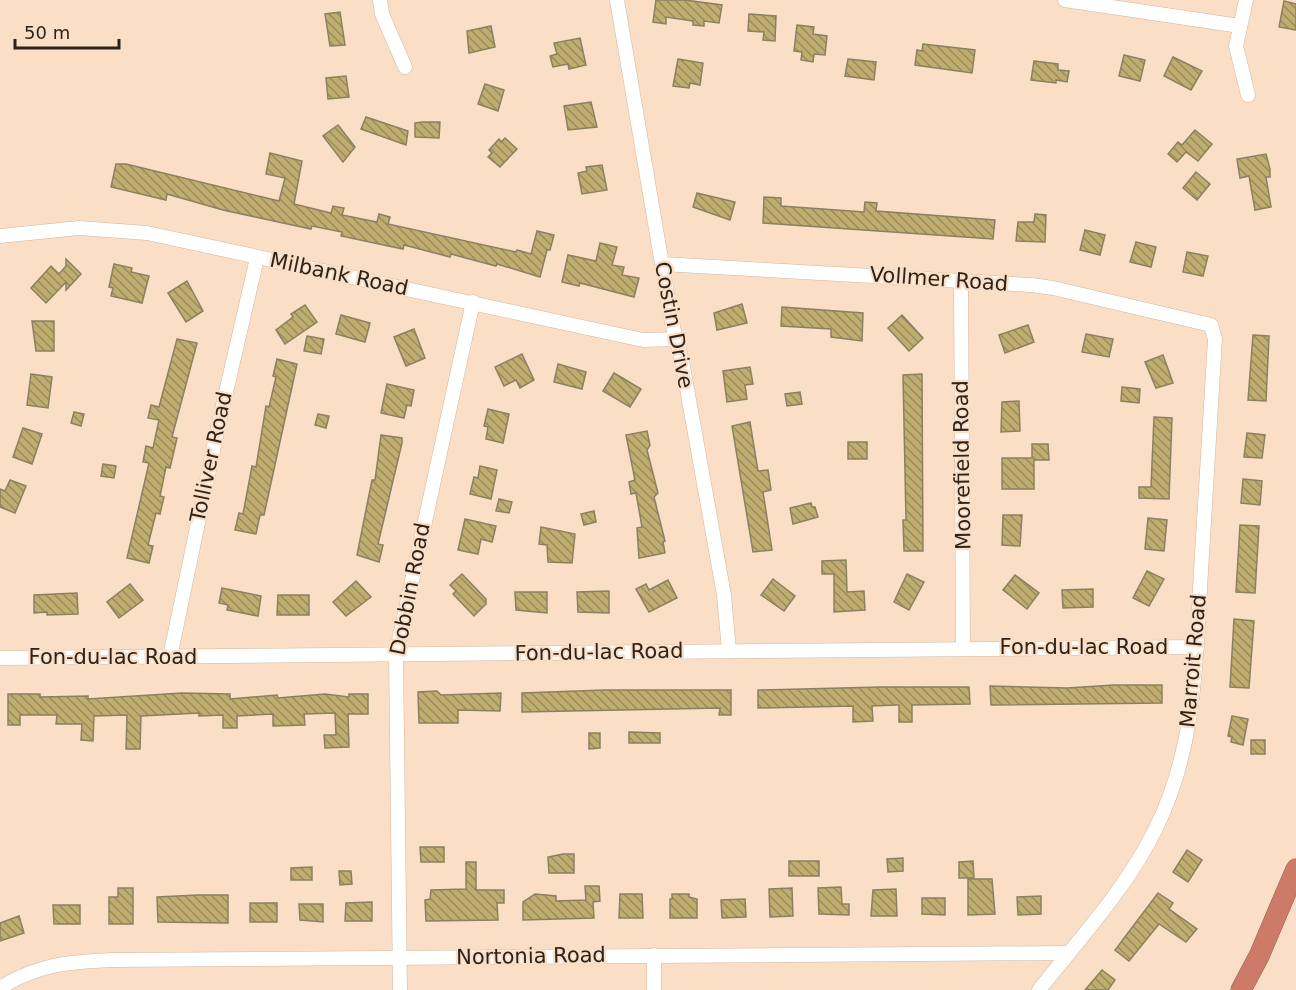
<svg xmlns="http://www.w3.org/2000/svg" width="1296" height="990" font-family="'DejaVu Sans',sans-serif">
	<defs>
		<pattern id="building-back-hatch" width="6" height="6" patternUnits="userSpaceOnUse" patternTransform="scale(1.5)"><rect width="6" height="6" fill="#c0ad70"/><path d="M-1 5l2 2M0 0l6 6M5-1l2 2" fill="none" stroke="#9c8c5b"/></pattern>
	</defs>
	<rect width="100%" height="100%" fill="#fadec5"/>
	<!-- building -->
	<g fill="url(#building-back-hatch)" stroke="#8a8162" stroke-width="1.5">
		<polygon points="656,0 685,0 722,5 719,23 704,21 704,26 693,25 693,21 666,17 666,24 653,22"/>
		<polygon points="1284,1 1296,4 1296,30 1279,27"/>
		<polygon points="340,12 345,45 330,46 325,14"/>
		<polygon points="749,14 776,16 775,41 763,40 764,32 748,31"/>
		<polygon points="797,25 814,27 813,34 827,36 825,55 814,54 813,62 801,60 802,52 794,51"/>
		<polygon points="491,26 495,47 469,53 467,31"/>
		<polygon points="580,38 586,65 569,69 568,64 553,67 550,56 557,54 554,43"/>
		<polygon points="923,44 975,50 972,73 915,65 917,50 922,51"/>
		<polygon points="1124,55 1145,60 1140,81 1119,76"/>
		<polygon points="1173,57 1202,71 1191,90 1164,76"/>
		<polygon points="678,59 703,63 700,85 690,83 689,88 673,86"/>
		<polygon points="848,59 876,62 874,80 845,76"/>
		<polygon points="1034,61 1058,64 1058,70 1069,71 1067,82 1056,80 1056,83 1031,80"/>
		<polygon points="346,76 349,97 328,99 326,78"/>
		<polygon points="485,84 504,90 498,111 478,104"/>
		<polygon points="591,102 597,127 568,130 564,106"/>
		<polygon points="366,117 408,131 406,145 361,129"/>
		<polygon points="422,122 440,122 439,138 415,137 415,123"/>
		<polygon points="338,125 355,147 343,162 323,136"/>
		<polygon points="1195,130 1212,144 1198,161 1186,152 1177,162 1168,154 1178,142 1182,145"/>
		<polygon points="505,138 517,149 500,167 488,157 492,153 489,150 499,139 501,142"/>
		<polygon points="270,153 302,161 294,204 331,213 333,206 344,208 342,215 377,222 379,214 390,217 388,224 516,252 517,250 531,254 537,231 554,235 550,250 547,250 540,277 497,264 496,266 451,254 450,257 404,245 403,249 341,236 342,232 312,226 311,229 223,210 167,194 166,200 111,187 116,164 126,164 279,201 285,178 266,174"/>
		<polygon points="1266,154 1270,169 1270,177 1266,177 1271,207 1255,210 1249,176 1240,178 1237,159"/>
		<polygon points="602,165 607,190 582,194 578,173 587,171 586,167"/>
		<polygon points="1196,172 1210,184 1197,200 1183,188"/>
		<polygon points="697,193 735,202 730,220 693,207"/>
		<polygon points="764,197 781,198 781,206 864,212 865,202 877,203 876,211 995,220 993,239 763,223"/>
		<polygon points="1035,214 1046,215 1045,242 1016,241 1018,222 1034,222"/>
		<polygon points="1085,230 1105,235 1100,255 1080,250"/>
		<polygon points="1136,242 1156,247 1151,267 1130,262"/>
		<polygon points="600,243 617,247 612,265 624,267 622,275 639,278 634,297 580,283 579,286 562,282 568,255 596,261"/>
		<polygon points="1187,252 1208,256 1203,276 1183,272"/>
		<polygon points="66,259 81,274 66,290 66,282 46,303 31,288 51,266 59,274 66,266"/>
		<polygon points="114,264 132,268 131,272 149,276 142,303 111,296 113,288 109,287"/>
		<polygon points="187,281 203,311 186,322 168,293"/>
		<polygon points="742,304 747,323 717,330 714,313"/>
		<polygon points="305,305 317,322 285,344 276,330 293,317 291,314"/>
		<polygon points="782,307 863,313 862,341 831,337 831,329 781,326"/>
		<polygon points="341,315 370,323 365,342 336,334"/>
		<polygon points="902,315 923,338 909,351 888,328"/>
		<polygon points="32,321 54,321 54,351 36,351"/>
		<polygon points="1028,325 1034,342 1005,353 999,335"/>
		<polygon points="414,329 425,358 406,366 394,337"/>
		<polygon points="1086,334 1113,339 1109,357 1082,352"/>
		<polygon points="1253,335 1269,336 1266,401 1248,400"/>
		<polygon points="307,336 324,339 321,354 304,351"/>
		<polygon points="177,339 197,343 172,437 177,438 170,468 166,467 160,496 164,497 160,514 156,513 148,545 153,546 149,563 127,558 149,463 143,462 146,446 153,448 159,420 148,418 151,405 159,407"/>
		<polygon points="522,354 534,380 520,388 516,380 504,386 495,367"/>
		<polygon points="1163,355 1173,383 1156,388 1145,362"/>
		<polygon points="277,359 297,364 264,515 260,515 256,534 235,530 239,513 243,514 252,466 256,467 266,406 269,407 276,377 273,376"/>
		<polygon points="558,364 586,372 582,389 554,382"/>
		<polygon points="750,367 753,384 745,385 747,399 727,402 723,371"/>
		<polygon points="614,373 641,389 630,407 603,391"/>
		<polygon points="31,374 52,377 48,408 27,405"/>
		<polygon points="922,374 923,551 904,551 903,520 906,520 903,375"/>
		<polygon points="387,384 414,390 411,406 407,405 404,418 381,413"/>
		<polygon points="1122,387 1140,389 1139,403 1121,401"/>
		<polygon points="800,392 802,404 787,406 785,394"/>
		<polygon points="1019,401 1020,431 1001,432 1002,402"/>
		<polygon points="488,409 509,414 503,443 486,439 488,427 484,426"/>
		<polygon points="74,412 84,414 81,426 71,423"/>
		<polygon points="318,414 329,416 326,428 315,425"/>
		<polygon points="1154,417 1172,418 1169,499 1139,498 1139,487 1151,487"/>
		<polygon points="750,422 758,471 768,470 771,490 763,492 772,550 753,552 732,426"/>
		<polygon points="23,428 42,434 32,464 13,457"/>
		<polygon points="647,431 650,445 647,450 658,493 654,497 665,541 663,542 665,553 639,558 637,528 642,527 636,493 631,494 629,482 635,480 626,435"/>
		<polygon points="1247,433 1265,435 1262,458 1244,457"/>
		<polygon points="381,435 402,438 402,443 378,544 383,545 379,562 357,555 372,480 375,480"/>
		<rect x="848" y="442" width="19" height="17"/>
		<polygon points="1032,444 1048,444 1049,460 1034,460 1034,489 1002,489 1002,458 1032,458"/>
		<polygon points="103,464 116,466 114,478 101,476"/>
		<polygon points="480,466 497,470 491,499 470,494 474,477 478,478"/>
		<polygon points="1243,479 1262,481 1260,505 1241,503"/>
		<polygon points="10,480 26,486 15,513 0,507 0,489 5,491"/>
		<polygon points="499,499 512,502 509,513 496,511"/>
		<polygon points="811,503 812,507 815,507 818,517 793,524 790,508"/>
		<polygon points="594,511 596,522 584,525 581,514"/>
		<polygon points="1003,515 1022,515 1020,546 1002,545"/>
		<polygon points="1148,518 1167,520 1164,551 1145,549"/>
		<polygon points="465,519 496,526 492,542 481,539 478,554 458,550"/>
		<polygon points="1240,525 1259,526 1255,593 1236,592"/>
		<polygon points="541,527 575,534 572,563 548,562 547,545 539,544"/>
		<polygon points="846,560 847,592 864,591 865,610 834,612 834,574 822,574 822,561"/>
		<polygon points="1147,571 1164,579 1149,606 1133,598"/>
		<polygon points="462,574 486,599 486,604 474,616 453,594 456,591 450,585"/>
		<polygon points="907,574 924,582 909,610 894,602"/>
		<polygon points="1015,575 1039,593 1027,609 1003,590"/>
		<polygon points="773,579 795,596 784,611 761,595"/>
		<polygon points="668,580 677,598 649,612 636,589 646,584 649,590"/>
		<polygon points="356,581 371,597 346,616 333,602"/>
		<polygon points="130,584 143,600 119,618 107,602"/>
		<polygon points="222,588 261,596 258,616 227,610 228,605 219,603"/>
		<polygon points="1093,589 1093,607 1063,608 1062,590"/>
		<polygon points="609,591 609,613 578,612 577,592"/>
		<polygon points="515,592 547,592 547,613 516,610"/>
		<polygon points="77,593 78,614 47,615 47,612 34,613 34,595"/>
		<polygon points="278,595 309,595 309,615 277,615"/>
		<polygon points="1234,619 1254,621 1249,688 1230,687"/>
		<polygon points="1114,685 1162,685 1162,703 991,705 990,686 1067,688"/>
		<polygon points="881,687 969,687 970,704 912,705 912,722 899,722 899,705 897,705 872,706 873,721 853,722 853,706 758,708 758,690"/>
		<polygon points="605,690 731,690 731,715 719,715 720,708 522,712 522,693"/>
		<polygon points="437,691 441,695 501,693 500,711 458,710 458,723 419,723 418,692"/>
		<polygon points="182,693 230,694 230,699 277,695 278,698 325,694 349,697 349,694 368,694 368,714 348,714 349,747 325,748 324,735 336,735 335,713 304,714 305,725 273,726 273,714 237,716 237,728 223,728 223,715 199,716 199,713 141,716 140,749 126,749 127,715 94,716 93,741 81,740 82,724 56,724 57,715 20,715 20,725 8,725 8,694 40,694 40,697 88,696 88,699"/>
		<polygon points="1232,716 1248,719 1243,745 1231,742 1232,737 1228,736"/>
		<polygon points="629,732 660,733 660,743 629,743"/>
		<polygon points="589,733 600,733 600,748 589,749"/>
		<rect x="1251" y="740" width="14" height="14"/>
		<polygon points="420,847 444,847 444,862 421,862"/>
		<polygon points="1187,850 1202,860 1188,882 1173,872"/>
		<polygon points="563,854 574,854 574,873 549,873 548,857"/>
		<polygon points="903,858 903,871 888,872 887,859"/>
		<rect x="789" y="861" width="30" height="15"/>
		<polygon points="973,861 974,878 959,878 959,862"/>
		<polygon points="466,862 476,862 476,890 504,890 504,903 497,903 498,920 426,921 425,900 430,899 431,890 466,889"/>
		<polygon points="312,867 312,880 291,880 291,868"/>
		<polygon points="339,871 351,871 352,884 340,885"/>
		<polygon points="968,879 992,879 995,914 968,915"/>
		<polygon points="585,886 599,886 600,901 593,902 594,918 523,920 523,902 535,894 556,896 556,901 586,900"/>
		<polygon points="841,887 842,904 849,904 849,915 819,914 818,888"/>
		<polygon points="118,888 133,888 133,924 109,924 109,897 118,897"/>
		<polygon points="792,888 793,916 770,917 769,889"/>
		<polygon points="896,889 897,916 871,916 873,890"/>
		<polygon points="1158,893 1173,903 1169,909 1197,929 1186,942 1159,924 1129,961 1115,950"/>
		<polygon points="620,894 642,894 643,918 619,918"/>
		<polygon points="672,894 689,894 689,897 697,899 697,918 670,918 670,899 672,899"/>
		<polygon points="198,895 228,895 228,923 158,922 157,897"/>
		<polygon points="1041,896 1041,914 1018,915 1017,897"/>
		<polygon points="922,898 945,898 945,915 922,914"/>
		<polygon points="745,899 746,917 722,918 721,900"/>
		<polygon points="372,902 372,921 345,921 346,903"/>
		<rect x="250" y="903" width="27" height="19"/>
		<polygon points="299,904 323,904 323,922 300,920"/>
		<polygon points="53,905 80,905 80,924 54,924"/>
		<polygon points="19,916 24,933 0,941 0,923"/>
		<polygon points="1102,970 1115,980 1108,990 1085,990"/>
	</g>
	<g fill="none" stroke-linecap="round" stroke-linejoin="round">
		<!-- minor casing -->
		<g stroke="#d2b79f" stroke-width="15">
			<g id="minor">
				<polyline points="380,0 382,14 405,67"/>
				<polyline points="617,0 672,323 682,361 724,595 729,651"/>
				<polyline points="1065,0 1240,26"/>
				<polyline points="1246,0 1236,46 1248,95"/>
				<polyline points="0,236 79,228 147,233 643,340 677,339"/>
				<path d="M 662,264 L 1031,285 L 1053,288 L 1211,325 L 1215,339 C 1211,417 1206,494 1201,571 C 1196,658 1196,748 1156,828 C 1127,888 1080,938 1039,990"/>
				<polyline points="961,281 963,648"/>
				<polyline points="170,657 218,427 257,258"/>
				<polyline points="0,658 1197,647"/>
				<polyline points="654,955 654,990"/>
				<path d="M 0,988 C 38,964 68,962 112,960 L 1069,953"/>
				<polyline points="400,990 396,654 473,302"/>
			</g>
		</g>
		<!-- highway casing -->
		<g stroke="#955c4d" stroke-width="21">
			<polyline id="highway" points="1241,990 1259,956 1296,869"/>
		</g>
		<!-- minor -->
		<use href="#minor" stroke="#fff" stroke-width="14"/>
		<!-- highway -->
		<use href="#highway" stroke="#cd7b68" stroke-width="20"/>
	</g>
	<g text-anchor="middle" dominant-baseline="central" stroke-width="4.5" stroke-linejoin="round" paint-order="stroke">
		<!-- street labels -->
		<g font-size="21" fill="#2e231a" stroke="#fadec5">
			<text transform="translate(339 274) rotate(12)">Milbank Road</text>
			<text transform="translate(939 279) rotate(4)">Vollmer Road</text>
			<text transform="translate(674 325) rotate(79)">Costin Drive</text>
			<text transform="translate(211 457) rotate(-78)">Tolliver Road</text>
			<text transform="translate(962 465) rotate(-91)">Moorefield Road</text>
			<text transform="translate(410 589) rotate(-79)">Dobbin Road</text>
			<text x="1084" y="647">Fon-du-lac Road</text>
			<text transform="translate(599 652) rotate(-1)">Fon-du-lac Road</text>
			<text x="113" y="657">Fon-du-lac Road</text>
			<text transform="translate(1193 661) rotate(-85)">Marroit Road</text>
			<text transform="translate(531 956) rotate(-1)">Nortonia Road</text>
		</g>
	</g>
	<!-- scale -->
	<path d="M15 39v9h104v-9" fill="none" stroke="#2e231a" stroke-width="3"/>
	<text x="24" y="39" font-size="18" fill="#2e231a" stroke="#fadec5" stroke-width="4.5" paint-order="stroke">50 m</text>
</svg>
